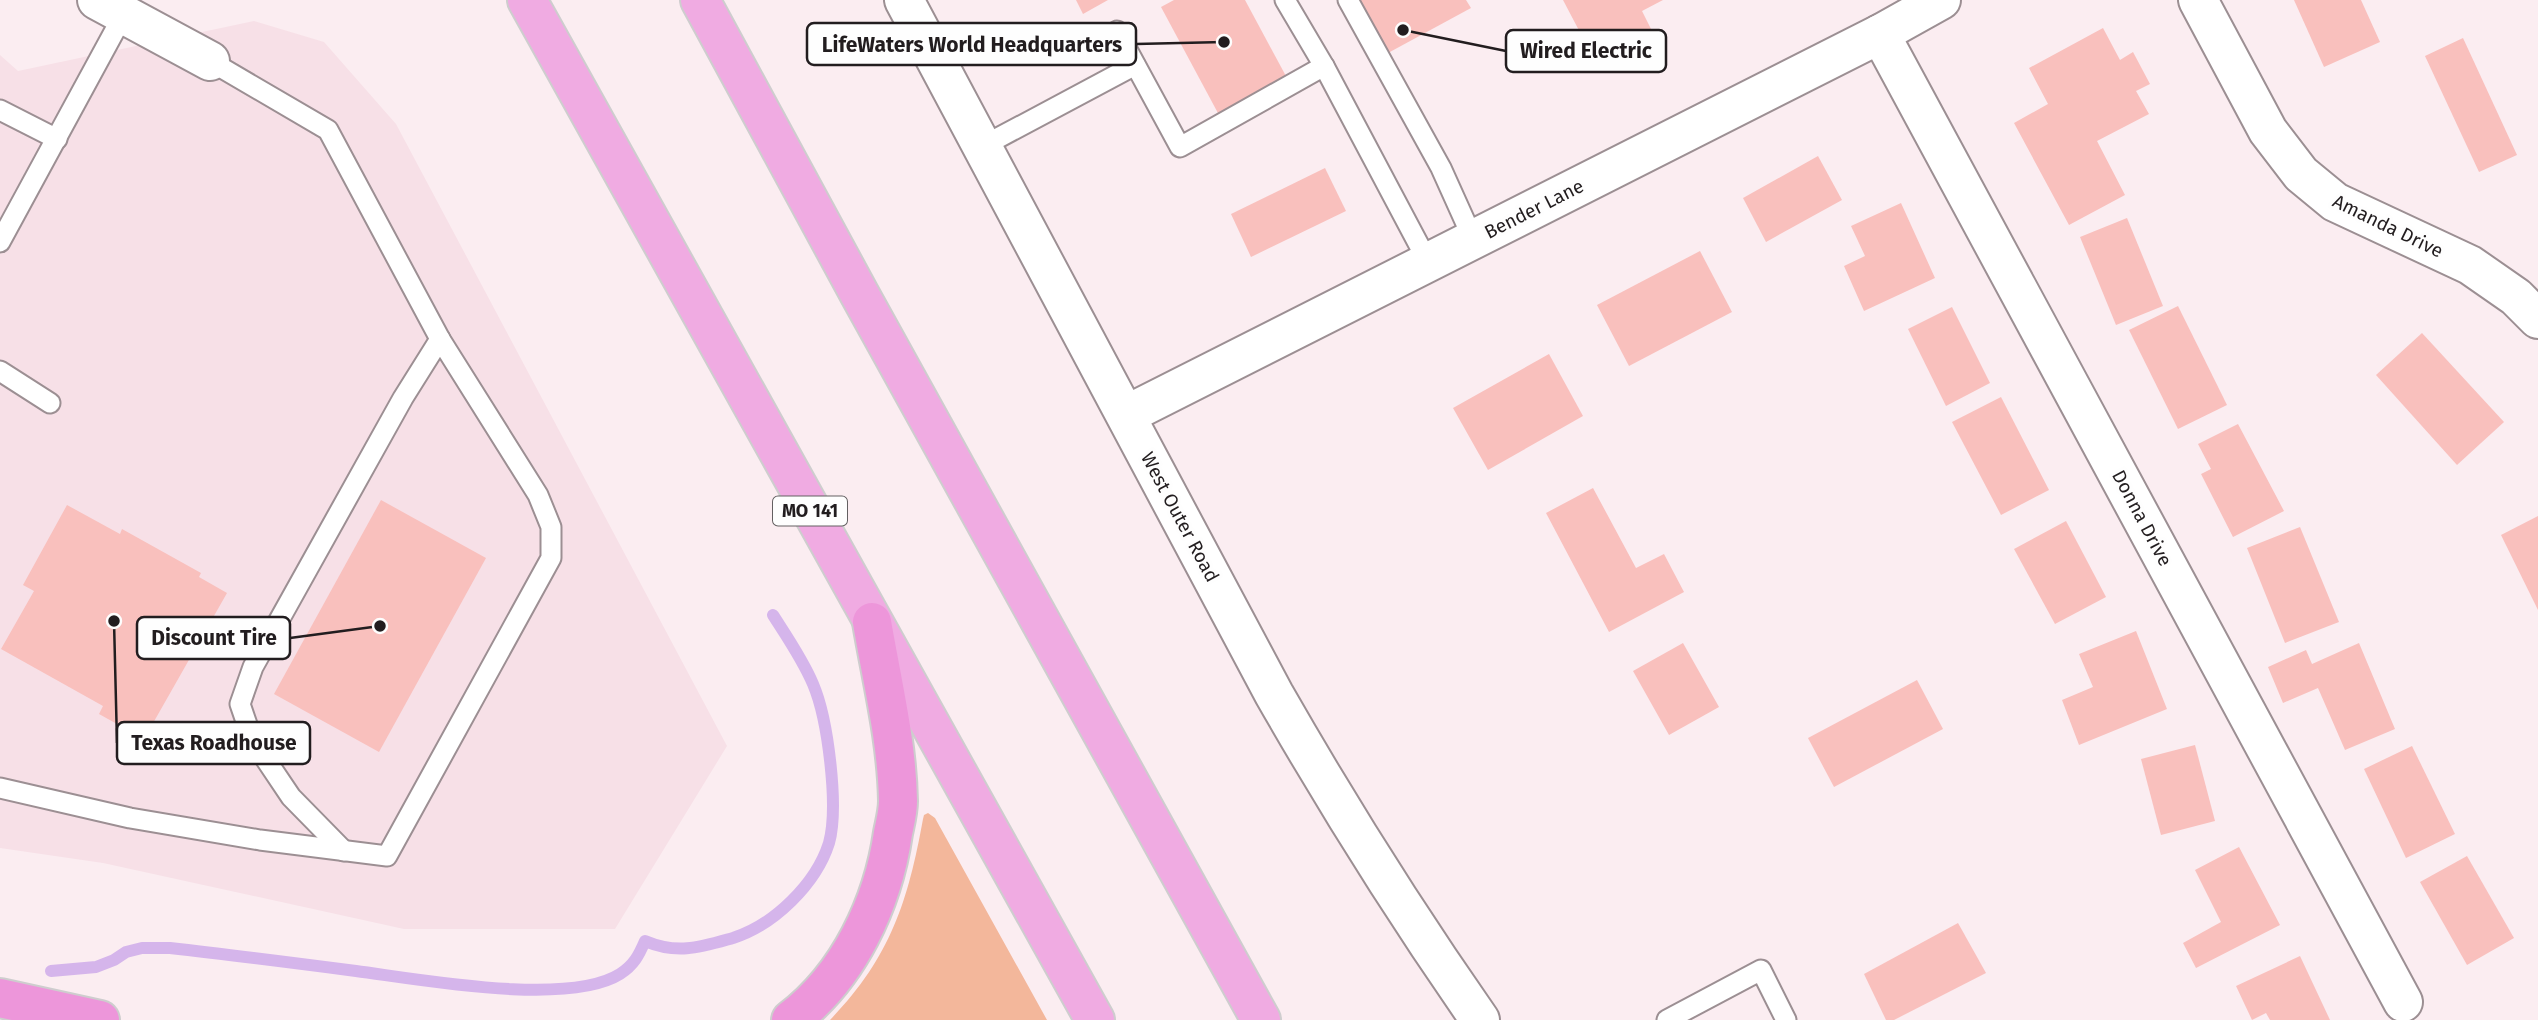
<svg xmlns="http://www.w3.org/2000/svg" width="2538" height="1020" font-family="'Fira Sans',sans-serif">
	<rect width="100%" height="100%" fill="#fbedf1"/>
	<!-- built -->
	<polygon fill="#f7e0e7" points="254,21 324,42 396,124 727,746 615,929 404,929 103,863 0,848 0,55 18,71"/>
	<!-- green -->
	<path fill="#f3b79b" d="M 928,813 L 935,818 L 1047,1020 L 830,1020 C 890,958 908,902 923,819 L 924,815 Z"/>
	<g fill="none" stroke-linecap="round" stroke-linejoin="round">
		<!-- stream -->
		<path stroke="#d5b5eb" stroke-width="12" d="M 51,971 L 96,967 L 114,960 L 126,952 L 142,948 L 170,948 C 232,955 294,963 356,971 C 418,979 568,1007 620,974 C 634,965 639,955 645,941 C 678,955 701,947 733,938 C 774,925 816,884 829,843 C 839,807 828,719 813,684 C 803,660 787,637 773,615"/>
	</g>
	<!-- building -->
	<g fill="#f9c0bd">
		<polygon points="1076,0 1108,0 1083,14"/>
		<polygon points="1174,0 1245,0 1287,78 1219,115 1161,7"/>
		<polygon points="1360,0 1466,0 1471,8 1388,53"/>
		<polygon points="1563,0 1663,0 1642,11 1651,29 1594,59"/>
		<polygon points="2294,0 2361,0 2380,42 2324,67"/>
		<polygon points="2103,28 2120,60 2133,52 2150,84 2136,91 2149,114 2097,141 2125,195 2069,225 2014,123 2048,104 2029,68"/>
		<polygon points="2463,38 2517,155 2479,172 2425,56"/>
		<polygon points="1818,156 1842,200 1766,242 1743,198"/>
		<polygon points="1325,168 1346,211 1251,257 1231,214"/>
		<polygon points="1901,203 1935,278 1864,311 1844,266 1865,256 1851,226"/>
		<polygon points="2127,218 2163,306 2116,325 2080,237"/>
		<polygon points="1700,251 1732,312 1629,366 1597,305"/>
		<polygon points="2178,306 2227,405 2178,429 2129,330"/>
		<polygon points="1952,307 1990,383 1946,406 1908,329"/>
		<polygon points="2422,333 2504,422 2457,465 2376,375"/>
		<polygon points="1549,354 1583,416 1488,470 1453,408"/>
		<polygon points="2001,397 2049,490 2001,515 1952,422"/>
		<polygon points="2238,424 2284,511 2233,537 2201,474 2211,469 2198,444"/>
		<polygon points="1593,488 1636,568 1664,554 1684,592 1609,632 1546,513"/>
		<polygon points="381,500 486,558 379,752 274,694"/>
		<polygon points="67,505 120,534 122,529 201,573 199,577 227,593 144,739 99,714 103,706 1,649 34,591 23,585"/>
		<polygon points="2538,516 2538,610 2501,535"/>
		<polygon points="2066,521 2106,597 2055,624 2014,549"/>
		<polygon points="2300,527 2339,622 2285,643 2247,548"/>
		<polygon points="2136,631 2167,709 2079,745 2062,700 2093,687 2079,654"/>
		<polygon points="1683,643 1719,707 1669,735 1633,671"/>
		<polygon points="2359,643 2395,729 2345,750 2318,688 2283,703 2268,667 2306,650 2312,664"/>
		<polygon points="1917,680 1943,729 1834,787 1808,738"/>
		<polygon points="2195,745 2215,821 2161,835 2141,759"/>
		<polygon points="2412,746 2455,834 2406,858 2364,769"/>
		<polygon points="2239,847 2280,925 2196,968 2183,943 2221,922 2195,870"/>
		<polygon points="2467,856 2514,938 2467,965 2420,882"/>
		<polygon points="1958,923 1986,973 1894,1020 1886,1020 1864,974"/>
		<polygon points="2300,956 2330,1020 2270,1020 2266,1013 2252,1020 2236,986"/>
	</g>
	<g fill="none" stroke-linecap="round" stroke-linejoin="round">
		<!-- service casing -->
		<g stroke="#9c8f93" stroke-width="23">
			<g id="service">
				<polyline points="1285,0 1324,66 1428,262"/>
				<polyline points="1348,0 1441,168 1473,239"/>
				<polyline points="1117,31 1180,147 1324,66"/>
				<polyline points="0,110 57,139"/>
				<polyline points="983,146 1135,65"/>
				<polyline points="0,242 126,10"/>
				<polyline points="0,371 50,403"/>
				<polyline points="0,788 130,818 260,840 387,856 551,558 551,527 538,495 440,339 328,130 210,61"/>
				<polyline points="344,851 291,797 252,739 240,704 253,667 403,398 440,339"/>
				<polyline points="1667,1020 1761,970 1786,1020"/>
			</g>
		</g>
		<!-- minor casing -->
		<g stroke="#9c8f93" stroke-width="42">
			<g id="minor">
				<polyline points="97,0 210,61"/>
				<polyline points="2198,0 2268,131 2301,174 2335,202 2470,265 2516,297 2538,319"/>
				<polyline points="1880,34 2403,1002"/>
				<polyline points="1126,415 1880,34 1941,0"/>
			</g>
		</g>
		<!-- tertiary casing -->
		<g stroke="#9c8f93" stroke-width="42">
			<path id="tertiary" d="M 904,0 L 1274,694 C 1338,806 1406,914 1480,1020"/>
		</g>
		<!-- trunk casing -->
		<g stroke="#cecdce" stroke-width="42">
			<g id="trunk">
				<polyline points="527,0 1095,1020"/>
				<polyline points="700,0 860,295 1261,1020"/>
			</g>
		</g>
		<!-- motorway casing -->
		<g stroke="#cecdce" stroke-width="42">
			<g id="motorway">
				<polyline points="0,998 100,1020"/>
				<path d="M 791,1020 C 849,976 883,903 893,833 C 895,823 898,812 898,801 C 897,741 882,681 872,622"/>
			</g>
		</g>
		<!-- service -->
		<use href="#service" stroke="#fff" stroke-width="19"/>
		<!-- minor -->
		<use href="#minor" stroke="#fff" stroke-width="38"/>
		<!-- tertiary -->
		<use href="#tertiary" stroke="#fff" stroke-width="38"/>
		<!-- trunk -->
		<use href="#trunk" stroke="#f0abe2" stroke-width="38"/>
		<!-- motorway -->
		<use href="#motorway" stroke="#ed96da" stroke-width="38"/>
	</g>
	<g text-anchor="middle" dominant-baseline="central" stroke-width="7" stroke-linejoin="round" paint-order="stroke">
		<!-- shield labels -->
		<rect fill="#fefefe" stroke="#646062" stroke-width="2" x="773" y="496.5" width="74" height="29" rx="5"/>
		<g font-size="18" font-weight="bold" fill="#221d1f">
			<text x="810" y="511">MO 141</text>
		</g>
		<!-- street labels -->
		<g font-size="19" fill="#221d1f" stroke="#fefefe">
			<text transform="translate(1534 209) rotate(-27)">Bender Lane</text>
			<text transform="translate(2388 226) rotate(26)">Amanda Drive</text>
			<text transform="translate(1180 517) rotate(62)">West Outer Road</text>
			<text transform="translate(2142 518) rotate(62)">Donna Drive</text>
		</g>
	</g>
	<!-- callouts -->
	<path fill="none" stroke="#221d1f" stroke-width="2.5" d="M1224 42L1136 44M1403 30L1506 51M380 626L290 638M114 621L117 743"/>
	<g fill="#221d1f" stroke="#fefefe" stroke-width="2.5">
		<circle cx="1224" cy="42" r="7"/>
		<circle cx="1403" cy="30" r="7"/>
		<circle cx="380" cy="626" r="7"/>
		<circle cx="114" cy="621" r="7"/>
	</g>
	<g fill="#fefefe" stroke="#221d1f" stroke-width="2.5">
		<rect x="807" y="23" width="329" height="42" rx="7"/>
		<rect x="1506" y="30" width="160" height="42" rx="7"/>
		<rect x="137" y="617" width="153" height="42" rx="7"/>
		<rect x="117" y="722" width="193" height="42" rx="7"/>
	</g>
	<g font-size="21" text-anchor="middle" font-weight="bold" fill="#221d1f">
		<text x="972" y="52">LifeWaters World Headquarters</text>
		<text x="1586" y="58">Wired Electric</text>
		<text x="214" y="645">Discount Tire</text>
		<text x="214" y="750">Texas Roadhouse</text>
	</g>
</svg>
